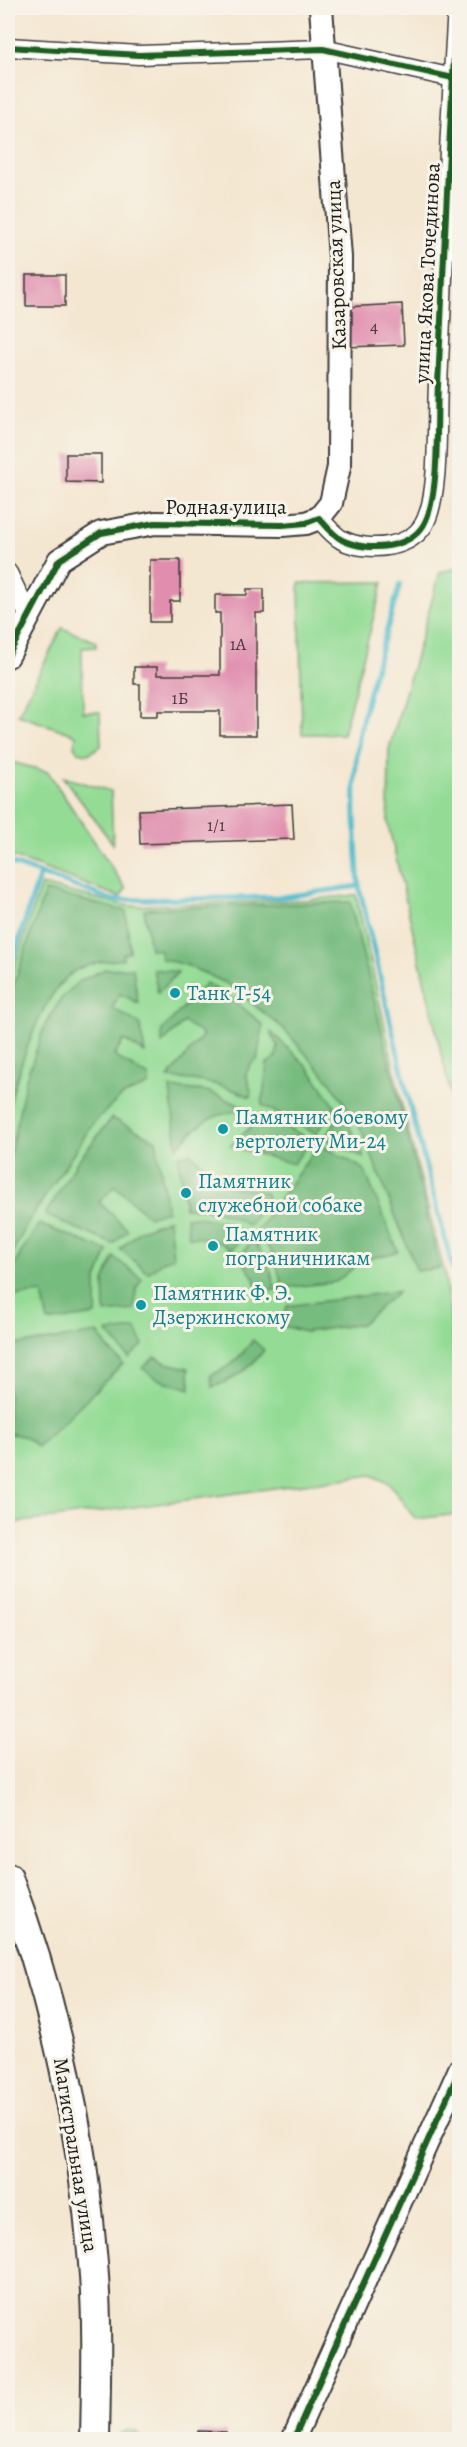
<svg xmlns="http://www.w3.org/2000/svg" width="467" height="2447" font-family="Alegreya,serif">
	<rect width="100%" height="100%" fill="#f7f3e8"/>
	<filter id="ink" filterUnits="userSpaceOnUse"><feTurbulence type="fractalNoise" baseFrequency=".0167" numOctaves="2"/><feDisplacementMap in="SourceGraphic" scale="12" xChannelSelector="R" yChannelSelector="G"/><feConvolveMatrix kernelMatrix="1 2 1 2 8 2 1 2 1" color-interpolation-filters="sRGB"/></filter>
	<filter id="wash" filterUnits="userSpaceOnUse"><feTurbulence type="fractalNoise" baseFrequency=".008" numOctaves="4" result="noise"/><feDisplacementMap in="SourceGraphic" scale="24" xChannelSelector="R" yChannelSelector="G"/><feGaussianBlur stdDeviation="1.35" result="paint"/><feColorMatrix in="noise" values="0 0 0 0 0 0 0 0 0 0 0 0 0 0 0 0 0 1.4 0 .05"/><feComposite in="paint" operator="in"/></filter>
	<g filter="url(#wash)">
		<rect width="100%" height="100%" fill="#f4e7d1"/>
		<!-- green -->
		<g fill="#94dc96" stroke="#587c59" stroke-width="1.5">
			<polygon points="459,568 460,568 459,1119 456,1117 388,824 389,749 440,572"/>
			<polygon points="383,582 343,734 302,734 299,583"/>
			<polygon points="62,628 96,642 96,647 82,648 83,712 100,712 101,746 88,754 78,752 74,746 76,735 18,715"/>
			<polygon points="8,761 48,772 126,889 120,897 8,855"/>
			<polygon points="63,777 111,791 113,844"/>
			<polygon points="41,885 128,906 307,900 356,895 402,1105 445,1274 460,1400 459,1514 415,1519 390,1484 371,1475 8,1524 8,986"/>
			<polygon points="127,2431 136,2432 144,2439 115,2439 121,2433"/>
		</g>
		<!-- forest -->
		<g fill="#77bc7f" stroke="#4a6c4e" stroke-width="1.5">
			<path d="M 45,891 L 126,911 L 130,952 L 123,954 L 123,959 C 107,961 92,962 78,969 C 42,987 17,1074 8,1111 L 8,1002 Z"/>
			<polygon points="350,902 440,1268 417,1271 361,1129 331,1083 283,1028 226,983 186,965 161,959 160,950 150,949 144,909"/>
			<polygon points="133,968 138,1003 120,994 112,1008 140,1024 145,1053 124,1040 114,1056 149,1077 149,1085 122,1096 94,1122 29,1221 8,1261 8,1164 26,1079 45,1025 61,999 79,981 105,969"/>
			<polygon points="153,969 178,972 158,993"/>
			<path d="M 206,983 L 234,1000 L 263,1025 L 257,1060 L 251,1064 L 246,1074 L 251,1091 L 250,1097 C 220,1083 200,1080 168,1078 L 203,1035 L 184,1022 L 162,1044 L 162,1030 Z"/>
			<path d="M 271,1032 L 308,1067 L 335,1106 L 316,1134 L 262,1105 L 267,1063 C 276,1060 277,1055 278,1046 L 271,1036 Z"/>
			<path d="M 170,1088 L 207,1091 L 248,1109 C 210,1115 203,1119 177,1147 Z"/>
			<polygon points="259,1114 312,1140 293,1164 230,1146 252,1126"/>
			<polygon points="341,1114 350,1127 364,1158 324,1138"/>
			<polygon points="112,1118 156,1140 167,1211 149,1217 115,1186 99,1202 128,1230 113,1244 45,1215 77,1162"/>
			<polygon points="319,1144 364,1169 398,1252 363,1260 336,1282 283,1288 274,1256 257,1231"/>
			<path d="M 188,1153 C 204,1160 212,1178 229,1186 C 240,1191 258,1188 267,1194 L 268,1199 L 249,1226 C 229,1213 210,1208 185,1208 L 178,1156 Z"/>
			<path d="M 186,1217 C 208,1217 226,1220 244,1233 L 232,1250 C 218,1240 206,1237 189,1237 Z"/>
			<polygon points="169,1219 173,1257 163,1261 148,1273 120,1249 141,1230"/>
			<path d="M 39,1224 L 108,1251 L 96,1282 L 96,1315 L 48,1322 L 42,1293 L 8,1297 C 7,1271 25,1245 39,1224 Z"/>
			<path d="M 252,1240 C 265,1255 273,1270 275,1290 L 257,1292 L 254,1278 L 240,1257 Z"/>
			<polygon points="114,1257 142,1279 136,1289 134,1310 105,1313 104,1281"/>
			<polygon points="399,1291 361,1324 305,1332 283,1326 287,1306"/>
			<polygon points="136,1329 143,1345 129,1358 107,1332"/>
			<path d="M 98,1333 L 108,1348 L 123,1364 L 37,1447 C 28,1437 20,1434 8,1434 L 8,1346 Z"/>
			<path d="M 253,1340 L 264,1350 C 250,1369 234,1381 212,1387 L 211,1375 C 230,1368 241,1356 253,1340 Z"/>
			<polygon points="155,1357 166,1363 189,1368 190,1389 158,1379 142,1368"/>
		</g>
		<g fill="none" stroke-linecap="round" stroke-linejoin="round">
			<!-- stream -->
			<g stroke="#50bccc" stroke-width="5">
				<path d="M 8,862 L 113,900 L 283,897 L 359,886 L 410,1106 L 456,1280 C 460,1306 455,1330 460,1356"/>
				<path d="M 359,886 C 355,830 350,773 363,717 C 373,672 388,628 400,584"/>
				<polyline points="8,974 40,874"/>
			</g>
		</g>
		<g id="blocks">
			<!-- building -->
			<g fill="#e08dae">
				<rect x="26" y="275" width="39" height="31"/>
				<polygon points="402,304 404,345 345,347 344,307"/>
				<polygon points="66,454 101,454 101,483 66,482"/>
				<polygon points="150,560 180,560 180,601 170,601 170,622 150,622"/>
				<polygon points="247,589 264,589 264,613 256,613 256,735 220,735 220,711 158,711 158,716 140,716 140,684 134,684 134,667 157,667 157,675 220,675 220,613 215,613 215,595 247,595"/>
				<polygon points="292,804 294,839 140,844 139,810"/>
				<polygon points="198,2431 226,2432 226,2440 198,2440"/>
			</g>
		</g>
	</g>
	<g filter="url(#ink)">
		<use href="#blocks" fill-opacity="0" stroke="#3c3a37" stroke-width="1.5"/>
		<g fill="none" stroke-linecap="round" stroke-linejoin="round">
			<!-- minor casing -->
			<g stroke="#3c3a37" stroke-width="21">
				<g id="minor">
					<polyline points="8,47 139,55 323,49 453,78"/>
					<path d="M 319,518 C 326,526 333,535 342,540 C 368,553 414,549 426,520 C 440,489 436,421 438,385 C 444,259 449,133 457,8"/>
					<polyline points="8,573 28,615"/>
				</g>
			</g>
			<!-- tertiary casing -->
			<g stroke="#3c3a37" stroke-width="26">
				<g id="tertiary">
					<polyline points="8,656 59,560 101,533 155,523 282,525 306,523 319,518 331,503 339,467 340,257 321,8"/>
					<polyline points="293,2440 460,2069"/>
				</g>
			</g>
			<!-- primary casing -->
			<g stroke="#3c3a37" stroke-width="32">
				<path id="primary" d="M 8,1878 C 54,1998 83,2134 93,2263 C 98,2321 96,2381 95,2440"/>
			</g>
			<!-- minor -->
			<use href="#minor" stroke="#fff" stroke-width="18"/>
			<!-- tertiary -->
			<use href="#tertiary" stroke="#fff" stroke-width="22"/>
			<!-- primary -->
			<use href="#primary" stroke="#fff" stroke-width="28"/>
			<!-- cycleway casing -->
			<g stroke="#f7f3e8" stroke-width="10">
				<g id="cycleway">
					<polyline points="8,47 139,55 323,49 453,78"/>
					<path d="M 8,656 L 59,560 L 101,533 L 155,523 L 282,525 L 306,523 L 319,518 C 326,526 333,535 342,540 C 368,553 414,549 426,520 C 440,489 436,421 438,385 C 444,259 449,133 457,8"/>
					<polyline points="293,2440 460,2069"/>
				</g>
			</g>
			<!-- cycleway -->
			<use href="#cycleway" stroke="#1b5e20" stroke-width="6"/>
		</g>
	</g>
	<!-- markers -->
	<g fill="#0f9aa8" stroke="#f7f3e8" stroke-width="2">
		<circle cx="175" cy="993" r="6"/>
		<circle cx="223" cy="1129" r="6"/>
		<circle cx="186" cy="1193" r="6"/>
		<circle cx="213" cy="1246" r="6"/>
		<circle cx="141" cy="1305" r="6"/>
	</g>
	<g text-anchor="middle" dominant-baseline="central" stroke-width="6" stroke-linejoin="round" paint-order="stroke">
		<!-- number labels -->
		<g font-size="18" fill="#4d3840">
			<text x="374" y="326">4</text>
			<text x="238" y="644">1А</text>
			<text x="180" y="698">1Б</text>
			<text x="216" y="825">1/1</text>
		</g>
		<!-- street labels -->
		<g font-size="21" fill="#1c1c1c" stroke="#f7f3e8">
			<text transform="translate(336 265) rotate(-92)">Казаровская улица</text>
			<text transform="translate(427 273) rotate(-87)">улица Якова Точединова</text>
			<text x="226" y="507">Родная улица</text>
			<text transform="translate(76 2155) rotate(81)">Магистральная улица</text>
		</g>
		<!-- culture labels -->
		<g font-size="21" fill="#0d838f" stroke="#f7f3e8" text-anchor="start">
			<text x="187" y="993">Танк Т-54</text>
			<text x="235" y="1117">Памятник боевому<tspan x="235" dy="24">вертолету Ми-24</tspan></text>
			<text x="198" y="1181">Памятник<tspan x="198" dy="24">служебной собаке</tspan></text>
			<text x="225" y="1234">Памятник<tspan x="225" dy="24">пограничникам</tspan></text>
			<text x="153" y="1293">Памятник Ф. Э.<tspan x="153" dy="24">Дзержинскому</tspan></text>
		</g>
	</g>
	<!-- margin -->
	<rect width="467" height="2447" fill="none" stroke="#f7f3e8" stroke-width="30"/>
</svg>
